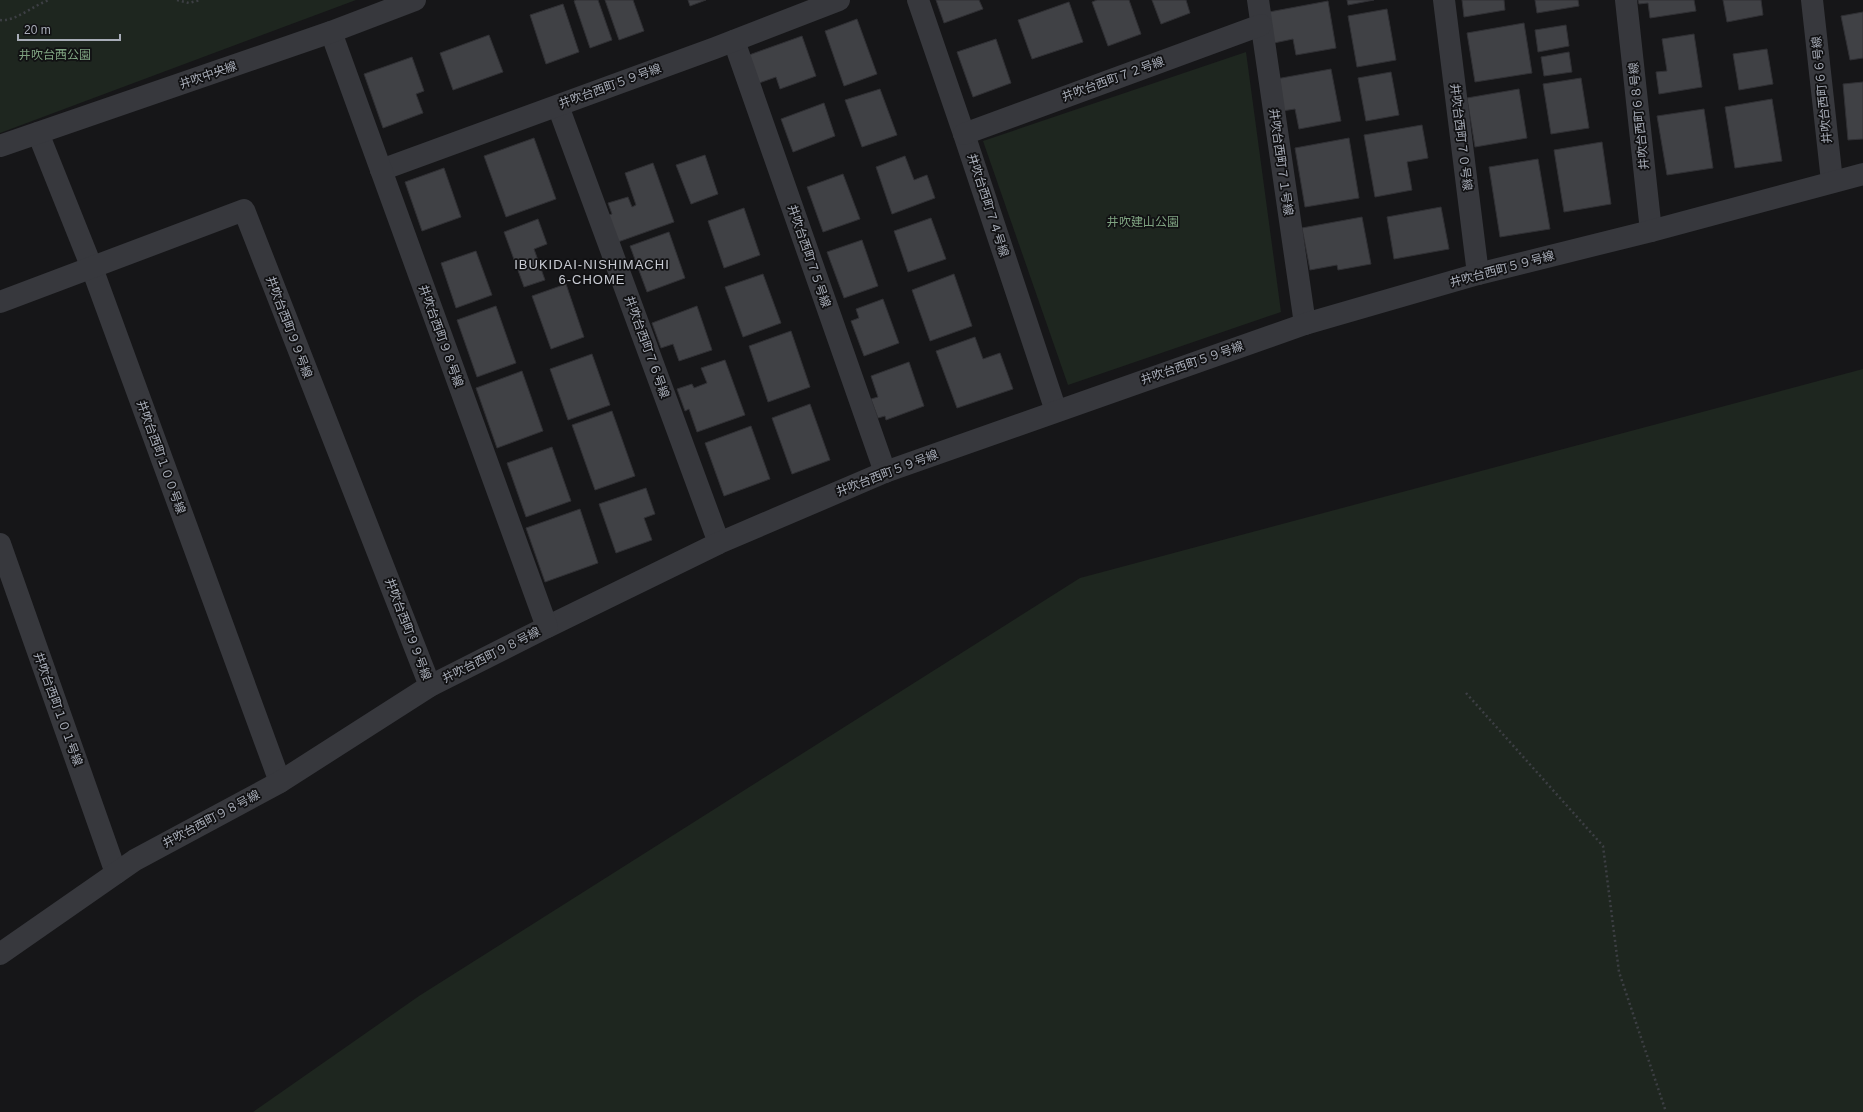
<svg xmlns="http://www.w3.org/2000/svg" width="1863" height="1112" font-family="Helvetica,'Noto Sans JP',sans-serif">
	<rect width="100%" height="100%" fill="#161618"/>
	<!-- green -->
	<g fill="#1e261f">
		<polygon points="0,0 356,0 0,133"/>
		<polygon points="1246,52 1281,312 1068,385 983,141"/>
		<polygon points="1863,369 1863,1112 253,1112 419,996 1080,578"/>
	</g>
	<!-- building -->
	<g fill="#404145" stroke="#303034">
		<polygon points="576,0 598,0 612,40 590,48 574,1"/>
		<polygon points="605,0 633,0 644,31 619,40"/>
		<polygon points="688,0 706,0 690,6"/>
		<polygon points="936,0 979,0 983,9 944,23"/>
		<polygon points="1097,0 1129,0 1141,34 1108,46 1092,2"/>
		<polygon points="1152,0 1186,0 1190,13 1161,24"/>
		<polygon points="1347,0 1374,0 1348,5"/>
		<polygon points="1462,0 1504,0 1505,10 1464,17"/>
		<polygon points="1535,0 1578,0 1579,6 1537,13"/>
		<polygon points="1638,0 1694,0 1696,11 1650,18 1648,3 1639,4"/>
		<polygon points="1723,0 1761,0 1763,15 1727,22"/>
		<polygon points="1328,1 1336,48 1296,55 1293,39 1274,43 1269,12"/>
		<polygon points="1069,2 1083,42 1032,59 1018,20"/>
		<polygon points="563,4 579,52 546,64 530,15"/>
		<polygon points="1387,9 1396,60 1357,67 1348,16"/>
		<polygon points="1863,12 1863,58 1850,60 1841,16"/>
		<polygon points="857,19 877,74 844,86 825,31"/>
		<polygon points="1524,23 1532,73 1475,82 1467,33"/>
		<polygon points="1566,25 1569,46 1538,52 1535,30"/>
		<polygon points="1694,34 1702,87 1659,94 1656,72 1667,71 1662,39"/>
		<polygon points="489,35 503,72 453,90 440,53"/>
		<polygon points="802,36 816,76 780,89 776,77 759,83 749,55"/>
		<polygon points="996,39 1011,83 973,97 957,52"/>
		<polygon points="1767,49 1773,84 1739,90 1733,54"/>
		<polygon points="1569,52 1572,72 1544,76 1541,57"/>
		<polygon points="412,57 424,91 416,94 423,113 383,128 364,74"/>
		<polygon points="1331,69 1341,121 1299,129 1295,109 1282,111 1276,79"/>
		<polygon points="1391,72 1399,115 1366,121 1358,78"/>
		<polygon points="1581,78 1589,128 1551,134 1543,84"/>
		<polygon points="1863,82 1863,139 1848,140 1843,84"/>
		<polygon points="880,89 897,135 862,147 845,100"/>
		<polygon points="1519,89 1527,138 1475,147 1467,98"/>
		<polygon points="1772,99 1782,161 1735,168 1725,107"/>
		<polygon points="824,103 835,136 793,152 781,119"/>
		<polygon points="1704,109 1713,168 1667,175 1657,116"/>
		<polygon points="1422,125 1428,158 1407,162 1412,190 1375,197 1364,135"/>
		<polygon points="534,138 556,199 506,217 484,156"/>
		<polygon points="1349,138 1359,198 1305,207 1295,148"/>
		<polygon points="1602,142 1611,204 1564,212 1554,150"/>
		<polygon points="705,155 718,194 691,204 676,165"/>
		<polygon points="905,156 914,180 927,175 935,198 892,214 876,167"/>
		<polygon points="1538,159 1550,229 1500,237 1489,167"/>
		<polygon points="653,163 674,222 615,243 606,216 612,214 608,203 628,197 632,207 636,205 625,173"/>
		<polygon points="444,168 461,217 422,231 405,182"/>
		<polygon points="843,174 860,219 823,232 807,187"/>
		<polygon points="1441,207 1449,249 1394,259 1387,217"/>
		<polygon points="744,208 760,255 724,268 708,221"/>
		<polygon points="1362,217 1371,264 1338,270 1337,265 1310,270 1302,228"/>
		<polygon points="931,218 946,259 908,272 894,231"/>
		<polygon points="538,219 547,244 534,249 545,280 524,287 504,232"/>
		<polygon points="669,232 685,278 647,292 630,246"/>
		<polygon points="862,240 878,286 844,298 827,252"/>
		<polygon points="476,251 492,295 456,308 441,263"/>
		<polygon points="763,274 781,323 743,337 725,287"/>
		<polygon points="954,274 972,326 930,341 912,290"/>
		<polygon points="566,284 584,337 551,349 532,296"/>
		<polygon points="883,299 899,343 864,356 851,321 859,318 856,309"/>
		<polygon points="496,306 516,363 477,377 457,320"/>
		<polygon points="697,306 712,350 679,361 673,344 661,348 652,323"/>
		<polygon points="791,331 810,387 768,402 749,346"/>
		<polygon points="975,337 983,359 1000,353 1013,389 957,408 936,351"/>
		<polygon points="592,354 610,405 568,420 550,369"/>
		<polygon points="725,360 745,415 697,432 689,409 685,411 677,389 692,384 694,388 707,383 701,368"/>
		<polygon points="909,362 924,406 886,420 885,416 878,418 871,399 878,397 871,376"/>
		<polygon points="522,371 543,431 497,448 476,388"/>
		<polygon points="810,404 830,460 792,474 772,418"/>
		<polygon points="612,411 635,476 595,490 572,425"/>
		<polygon points="751,426 770,479 724,496 705,443"/>
		<polygon points="552,447 571,501 526,517 507,463"/>
		<polygon points="646,488 655,514 644,518 652,540 616,553 599,504"/>
		<polygon points="580,509 598,563 545,582 526,528"/>
	</g>
	<g fill="none" stroke-linecap="round" stroke-linejoin="round">
		<!-- path -->
		<g stroke="#3d3f44" stroke-width="2.5" stroke-dasharray="2 3" stroke-linecap="butt">
			<polyline points="177,0 189,3 200,0"/>
			<path d="M 0,20 C 15,22 34,5 49,0"/>
			<polyline points="1466,693 1603,846 1619,972 1666,1112"/>
		</g>
		<!-- minor -->
		<g stroke="#37383d" stroke-width="22">
			<polyline points="918,0 964,134 1056,411"/>
			<polyline points="1258,0 1305,324"/>
			<polyline points="1444,0 1478,274"/>
			<polyline points="1626,0 1651,231"/>
			<polyline points="1812,0 1832,181"/>
			<polyline points="734,41 885,472"/>
			<polyline points="558,106 719,543"/>
			<polyline points="38,133 92,268 280,782"/>
			<polyline points="964,134 1261,25"/>
			<polyline points="381,170 715,48 839,0"/>
			<polyline points="0,302 244,210 430,686"/>
			<polyline points="0,544 116,873"/>
			<polyline points="547,627 719,543 885,472 1305,324 1478,274 1651,231 1863,174"/>
			<polyline points="0,954 135,860 280,782 430,686 547,627 331,32"/>
		</g>
		<!-- tertiary -->
		<polyline stroke="#37383d" stroke-width="22" points="0,146 331,32 415,0"/>
	</g>
	<g text-anchor="middle" dominant-baseline="central" stroke-width="3.5" stroke-linejoin="round" paint-order="stroke">
		<!-- park labels -->
		<g font-size="12" fill="#7fa381" stroke="#111113">
			<text x="55" y="55">井吹台西公園</text>
			<text x="1143" y="222">井吹建山公園</text>
		</g>
		<!-- street labels -->
		<g font-size="12" fill="#a8adb8" stroke="#111113">
			<text transform="translate(208 75) rotate(-19)">井吹中央線</text>
			<text transform="translate(1113 79) rotate(-20)">井吹台西町７２号線</text>
			<text transform="translate(610 86) rotate(-20)">井吹台西町５９号線</text>
			<text transform="translate(1822 90) rotate(-96)">井吹台西町６６号線</text>
			<text transform="translate(1639 116) rotate(-96)">井吹台西町６８号線</text>
			<text transform="translate(1461 137) rotate(83)">井吹台西町７０号線</text>
			<text transform="translate(1281 162) rotate(82)">井吹台西町７１号線</text>
			<text transform="translate(988 205) rotate(72)">井吹台西町７４号線</text>
			<text transform="translate(809 256) rotate(71)">井吹台西町７５号線</text>
			<text transform="translate(1502 269) rotate(-15)">井吹台西町５９号線</text>
			<text transform="translate(289 327) rotate(69)">井吹台西町９９号線</text>
			<text transform="translate(441 336) rotate(70)">井吹台西町９８号線</text>
			<text transform="translate(647 347) rotate(70)">井吹台西町７６号線</text>
			<text transform="translate(1192 363) rotate(-19)">井吹台西町５９号線</text>
			<text transform="translate(161 457) rotate(70)">井吹台西町１００号線</text>
			<text transform="translate(887 473) rotate(-21)">井吹台西町５９号線</text>
			<text transform="translate(408 629) rotate(69)">井吹台西町９９号線</text>
			<text transform="translate(491 655) rotate(-27)">井吹台西町９８号線</text>
			<text transform="translate(58 709) rotate(70)">井吹台西町１０１号線</text>
			<text transform="translate(211 819) rotate(-28)">井吹台西町９８号線</text>
		</g>
		<!-- neighbourhood labels -->
		<g font-size="13" letter-spacing="1" fill="#c9ccd4" stroke="#111113">
			<text x="592" y="264">IBUKIDAI-NISHIMACHI<tspan x="592" dy="15">6-CHOME</tspan></text>
		</g>
	</g>
	<!-- scale -->
	<path d="M18 34v6h102v-6" fill="none" stroke="#a8adb8" stroke-width="2"/>
	<text x="24" y="34" font-size="12" fill="#a8adb8" stroke="#111113" stroke-width="3" paint-order="stroke">20 m</text>
</svg>
